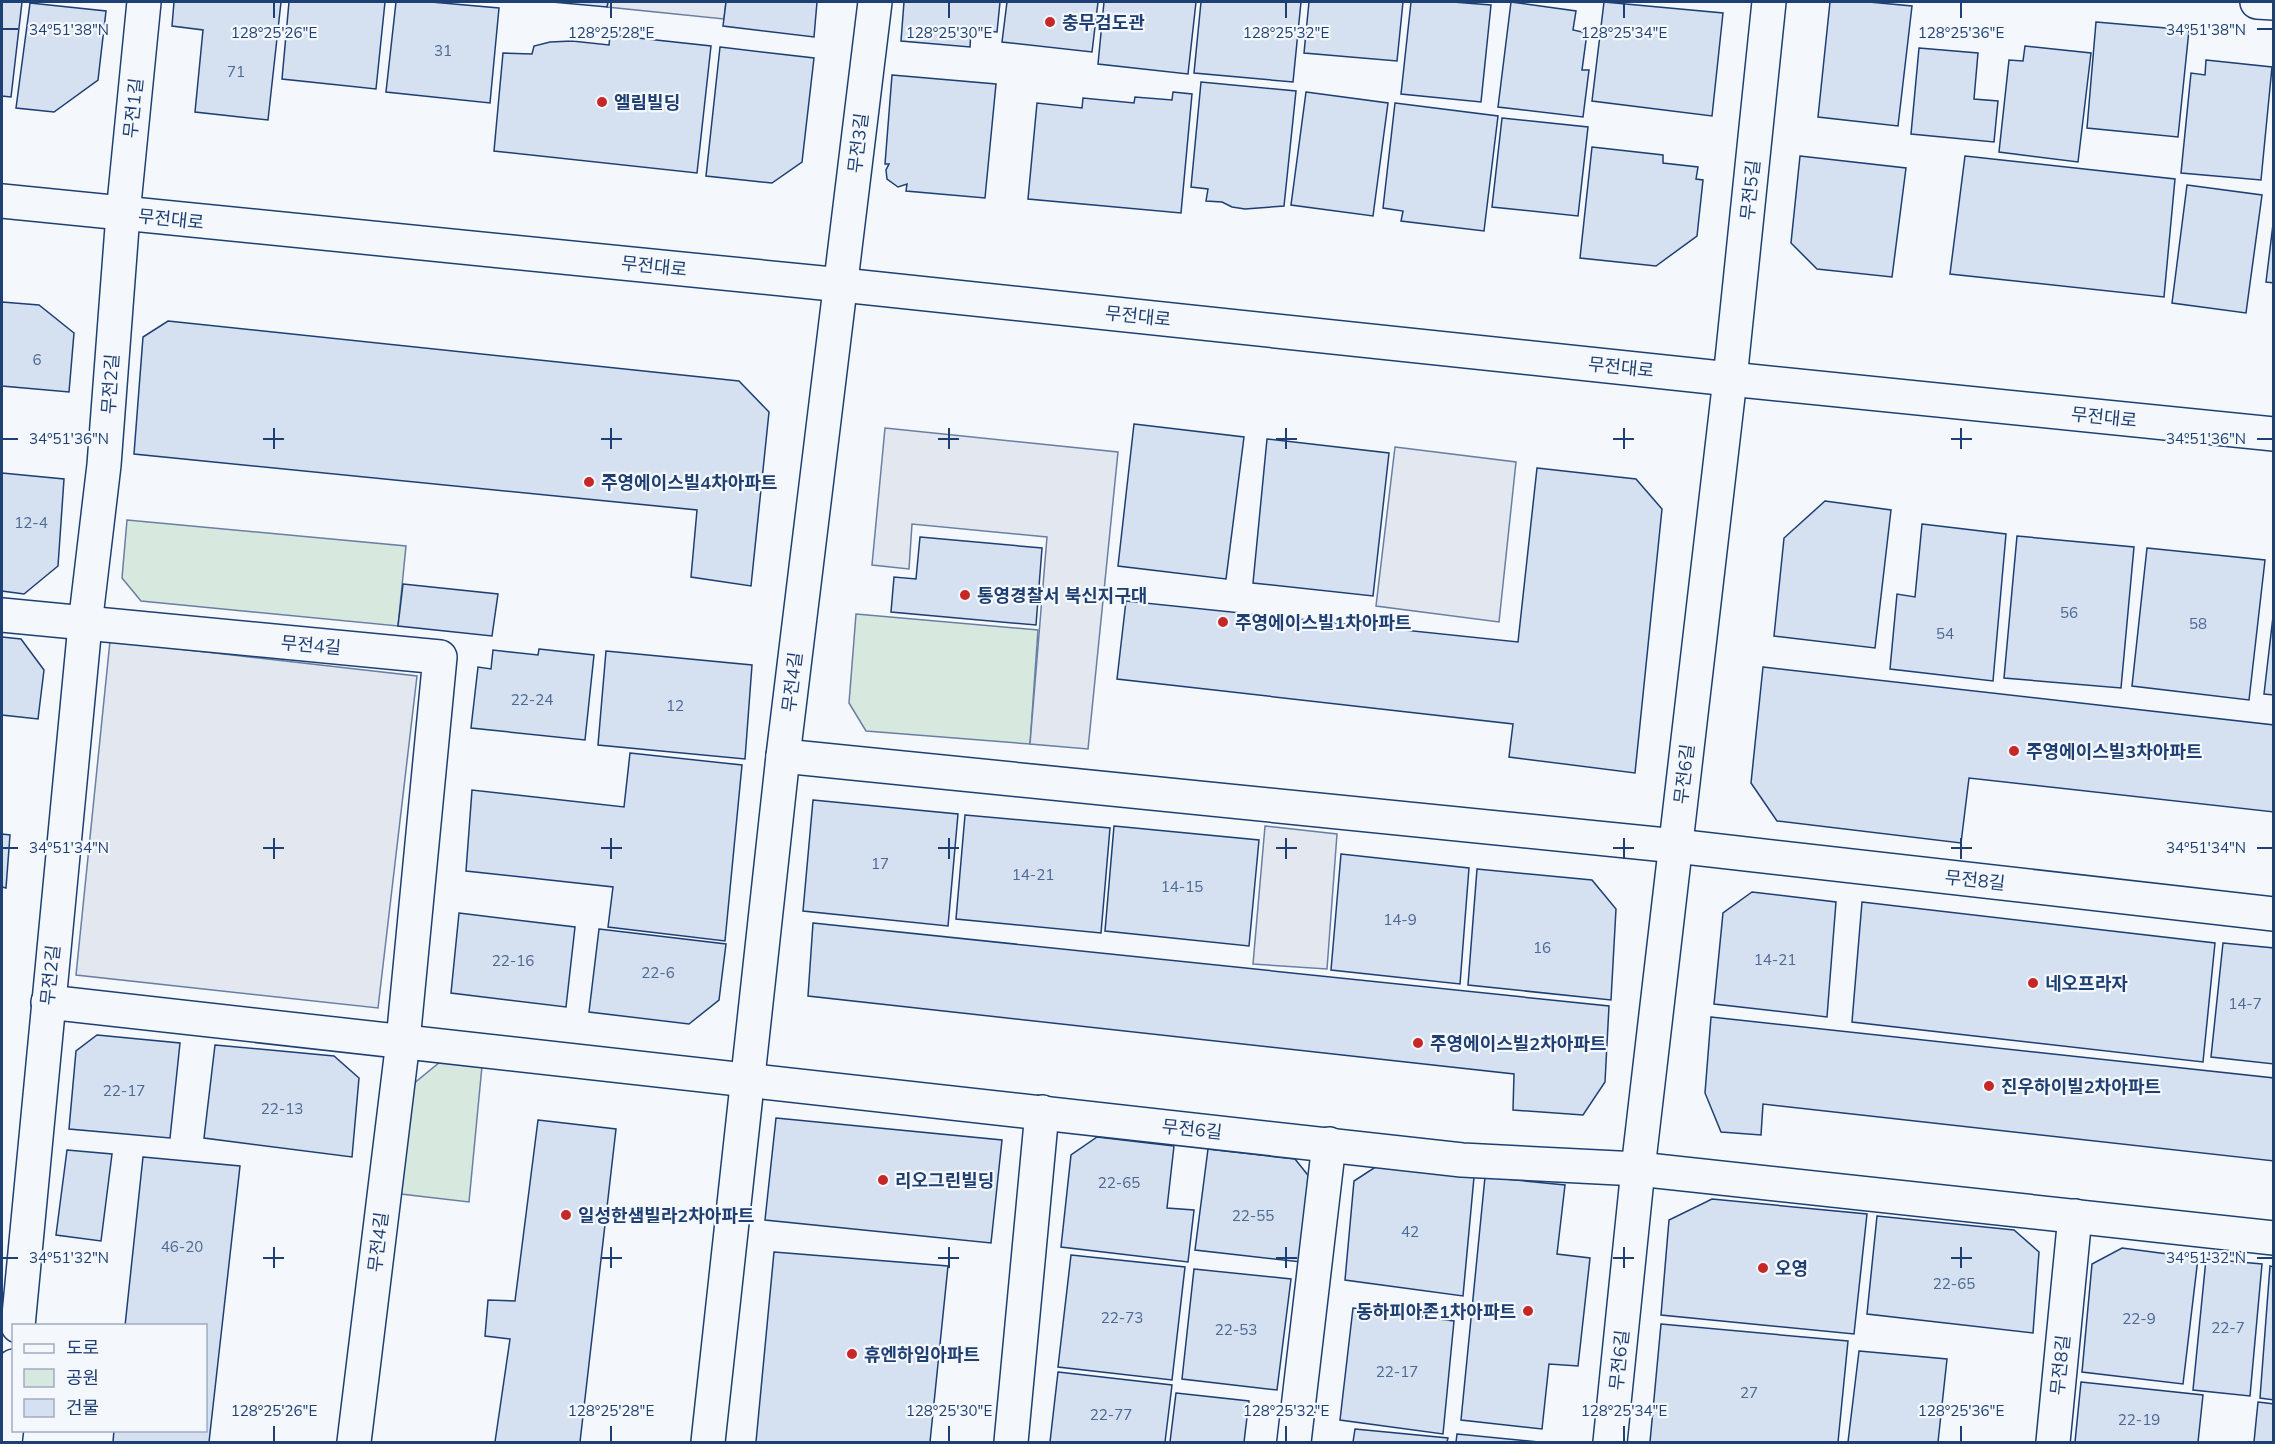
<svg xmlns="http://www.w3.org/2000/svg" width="2275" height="1444" font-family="Mulish,'Noto Sans KR',sans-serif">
	<rect width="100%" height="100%" fill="#f4f7fb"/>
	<!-- green -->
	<g fill="#d7e8df" stroke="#687fa3" stroke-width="1.5">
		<polygon points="127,520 406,546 398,626 141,601 122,578"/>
		<polygon points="856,614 1038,630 1030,744 866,731 849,703"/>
		<polygon points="440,1062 482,1066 469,1202 401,1194 412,1085"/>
	</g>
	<!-- parking -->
	<g fill="#e3e8f0" stroke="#687fa3" stroke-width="1.5">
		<polygon points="608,2 726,2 724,19 607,7"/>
		<polygon points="885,428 1118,452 1088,749 1030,744 1047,537 912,524 909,569 872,565"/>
		<polygon points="1395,447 1516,462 1499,622 1376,606"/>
		<polygon points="110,641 417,676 378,1008 76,975"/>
		<polygon points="1265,826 1337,834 1327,969 1253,964"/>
	</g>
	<!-- building -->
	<g fill="#d5e0f0" stroke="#1d3f73" stroke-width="1.5">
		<polygon points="2,2 22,2 11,97 2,96"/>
		<polygon points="174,2 281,2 268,120 195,112 203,30 172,26"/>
		<polygon points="289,2 385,2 376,89 282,79"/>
		<polygon points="396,2 431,2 499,8 490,103 386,92"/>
		<polygon points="552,2 608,2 607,7"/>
		<polygon points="726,2 817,2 814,37 723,26"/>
		<polygon points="904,2 1000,2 997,32 971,30 970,47 901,41"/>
		<polygon points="1007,2 1098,2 1092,52 1002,42"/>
		<polygon points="1104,2 1196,2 1188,74 1098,64"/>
		<polygon points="1201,2 1301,2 1293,82 1194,73"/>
		<polygon points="1309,2 1403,2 1397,61 1304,53"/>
		<polygon points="1411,2 1453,2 1491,5 1481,102 1401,94"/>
		<polygon points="1511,2 1576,11 1573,30 1587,33 1582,70 1589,70 1583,117 1498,107"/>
		<polygon points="1604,2 1723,13 1712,116 1592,101"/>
		<polygon points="1830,2 1869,2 1912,6 1898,126 1818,117"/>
		<polygon points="30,3 106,11 98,80 54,112 16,108"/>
		<polygon points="2096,22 2189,30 2178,137 2087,128"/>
		<polygon points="610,35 711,46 697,173 494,151 503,53 532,54 534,46 550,42 572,41 609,45"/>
		<polygon points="2025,46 2091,53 2078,162 1999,152 2009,60 2023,61"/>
		<polygon points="720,47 814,58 802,162 772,183 706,176"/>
		<polygon points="1919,48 1978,53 1974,99 1998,101 1994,142 1911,134"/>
		<polygon points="2206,60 2272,67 2261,180 2181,173 2191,73 2205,75"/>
		<polygon points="892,75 996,84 985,198 906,191 907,184 898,187 887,179 886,170 889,164 885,164"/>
		<polygon points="1201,82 1296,91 1284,206 1245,209 1232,207 1222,202 1206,201 1208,189 1191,187"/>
		<polygon points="1173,92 1192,94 1181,213 1028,199 1037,103 1082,108 1083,98 1134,103 1135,97 1172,100"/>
		<polygon points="1306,92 1388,103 1373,216 1291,205"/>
		<polygon points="1395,103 1498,116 1484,231 1401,221 1403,211 1383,208"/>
		<polygon points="1502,118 1588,127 1578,216 1492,207"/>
		<polygon points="1592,147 1663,155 1663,163 1698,167 1696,179 1703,180 1697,236 1656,266 1580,258"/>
		<polygon points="1800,156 1906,168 1892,277 1817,269 1791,243"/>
		<polygon points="1965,156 2175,179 2164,297 1950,274"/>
		<polygon points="2187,185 2262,195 2246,313 2172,303"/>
		<polygon points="2274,216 2274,283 2266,282"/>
		<polygon points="2,302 39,305 74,333 69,392 2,386"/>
		<polygon points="168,321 739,381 769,412 751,586 691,577 697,510 134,454 143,337"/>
		<polygon points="1134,424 1244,437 1226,579 1118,566"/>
		<polygon points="1267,439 1389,453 1373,596 1253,583"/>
		<polygon points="1537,468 1636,479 1662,509 1635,773 1509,757 1513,724 1117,679 1126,601 1518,642"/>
		<polygon points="2,473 64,479 58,566 24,594 2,591"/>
		<polygon points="1825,501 1891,510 1875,648 1774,636 1784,538"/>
		<polygon points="1922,524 2006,534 1993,681 1890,669 1897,594 1915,597"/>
		<polygon points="2017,536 2134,547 2121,688 2004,678"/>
		<polygon points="920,537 1042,548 1036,625 891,612 894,577 916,579"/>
		<polygon points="2147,548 2265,560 2249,700 2132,686"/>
		<polygon points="403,584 498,594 492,636 398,626"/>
		<polygon points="2274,608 2274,695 2264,694"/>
		<polygon points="2,637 21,639 44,670 38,719 2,715"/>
		<polygon points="539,649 594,655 585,740 471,728 478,667 491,669 493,650 538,655"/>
		<polygon points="606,651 752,665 745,759 598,745"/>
		<polygon points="1763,667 2274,725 2274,812 1969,778 1961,843 1777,821 1751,783"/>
		<polygon points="630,753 742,765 725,941 608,927 613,887 466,871 472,790 624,807"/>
		<polygon points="813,800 958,814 948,926 803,911"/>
		<polygon points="965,815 1110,828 1101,933 956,919"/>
		<polygon points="1114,826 1259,840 1249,946 1105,931"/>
		<polygon points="2,834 10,835 6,888 2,887"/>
		<polygon points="1341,854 1469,868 1460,984 1331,970"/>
		<polygon points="1477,869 1592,880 1616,909 1611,1000 1468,985"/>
		<polygon points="1752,892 1836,902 1827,1017 1714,1004 1723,913"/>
		<polygon points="1862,902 2215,943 2203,1062 1852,1022"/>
		<polygon points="459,913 575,927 566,1007 451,993"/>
		<polygon points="813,923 1609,1006 1605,1082 1583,1115 1513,1110 1514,1074 808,996"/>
		<polygon points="599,929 726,944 719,1000 689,1024 589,1012"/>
		<polygon points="2223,943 2274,948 2274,1064 2211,1057"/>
		<polygon points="1711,1017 2274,1078 2274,1161 1763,1104 1761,1135 1721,1132 1705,1093"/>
		<polygon points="97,1035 180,1043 170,1138 69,1129 76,1051"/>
		<polygon points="215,1045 334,1056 359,1078 352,1157 204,1138"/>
		<polygon points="776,1118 1002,1140 991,1243 765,1220"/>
		<polygon points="538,1120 616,1129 580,1442 495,1442 510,1339 485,1336 488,1300 515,1301"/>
		<polygon points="1097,1137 1174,1146 1167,1208 1194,1210 1188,1262 1061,1247 1071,1155"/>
		<polygon points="1208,1149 1295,1159 1311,1179 1301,1262 1195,1250"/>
		<polygon points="67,1150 112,1154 101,1241 56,1235"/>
		<polygon points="143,1157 240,1166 209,1442 113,1442 114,1430 206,1430 206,1326 125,1326"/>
		<polygon points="1377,1166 1474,1177 1463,1296 1345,1280 1354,1181"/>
		<polygon points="1485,1177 1565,1185 1557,1254 1590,1258 1578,1366 1549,1364 1542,1429 1461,1420"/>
		<polygon points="1712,1199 1867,1214 1854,1334 1661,1315 1669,1220"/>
		<polygon points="1877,1216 2014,1230 2039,1252 2033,1333 1867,1314"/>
		<polygon points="2122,1248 2198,1258 2183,1384 2082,1372 2092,1264"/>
		<polygon points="774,1252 948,1266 930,1442 756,1442"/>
		<polygon points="1071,1255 1185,1267 1172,1380 1058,1367"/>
		<polygon points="2206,1259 2262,1264 2250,1396 2193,1390"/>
		<polygon points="2270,1266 2274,1267 2274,1400 2260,1398"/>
		<polygon points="1194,1269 1291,1279 1277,1390 1182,1379"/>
		<polygon points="1353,1308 1454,1321 1443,1434 1340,1420"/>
		<polygon points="1661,1324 1848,1341 1838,1442 1650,1442"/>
		<polygon points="1859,1351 1947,1359 1938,1442 1848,1442"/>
		<polygon points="1058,1372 1172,1385 1165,1442 1050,1442"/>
		<polygon points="2081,1382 2203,1395 2198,1442 2075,1442"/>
		<polygon points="1176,1393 1249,1401 1244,1442 1170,1442"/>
		<polygon points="2258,1402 2274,1404 2274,1442 2254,1442"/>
		<polygon points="1355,1429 1448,1438 1447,1442 1353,1442"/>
		<polygon points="1457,1434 1539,1442 1456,1442"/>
	</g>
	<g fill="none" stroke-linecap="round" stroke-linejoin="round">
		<!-- minor casing -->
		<g stroke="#1d3f73" stroke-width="36">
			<g id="minor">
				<polyline points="2257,2 2274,3"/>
				<polyline points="2,201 842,285 1730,379 2274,434"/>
				<polyline points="2,615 440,657 403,1041 354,1442"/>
				<polyline points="783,756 1676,846 2274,914"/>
				<polyline points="48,1002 1462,1160 1638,1169 2274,1238"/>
				<polyline points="18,1326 85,625 104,465 123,214 144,2"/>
				<polyline points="5,1442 14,1366"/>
				<polyline points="708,1442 783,756 875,2"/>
				<polyline points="1011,1442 1042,1112"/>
				<polyline points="1294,1442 1329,1144"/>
				<polyline points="1610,1442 1638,1169 1730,379 1769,2"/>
				<polyline points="2053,1442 2075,1216"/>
			</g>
		</g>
		<!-- minor -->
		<use href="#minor" stroke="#f4f7fb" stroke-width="33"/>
	</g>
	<!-- ticks -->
	<path fill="none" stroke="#1d3f73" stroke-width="2" d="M 274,3 L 274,18M 611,3 L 611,18M 949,3 L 949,18M 1286,3 L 1286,18M 1624,3 L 1624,18M 1961,3 L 1961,18M 3,29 L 18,29M 2257,29 L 2272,29M 274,428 L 274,449M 611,428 L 611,449M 949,428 L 949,449M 1286,428 L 1286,449M 1624,428 L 1624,449M 1961,428 L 1961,449M 3,439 L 18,439M 263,439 L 284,439M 601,439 L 622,439M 938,439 L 959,439M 1276,439 L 1297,439M 1613,439 L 1634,439M 1951,439 L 1972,439M 2257,439 L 2272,439M 274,838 L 274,859M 611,838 L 611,859M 949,838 L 949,859M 1286,838 L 1286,859M 1624,838 L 1624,859M 1961,838 L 1961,859M 3,848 L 18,848M 263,848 L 284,848M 601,848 L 622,848M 938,848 L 959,848M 1276,848 L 1297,848M 1613,848 L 1634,848M 1951,848 L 1972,848M 2257,848 L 2272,848M 274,1247 L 274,1268M 611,1247 L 611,1268M 949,1247 L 949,1268M 1286,1247 L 1286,1268M 1624,1247 L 1624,1268M 1961,1247 L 1961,1268M 3,1258 L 18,1258M 263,1258 L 284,1258M 601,1258 L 622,1258M 938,1258 L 959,1258M 1276,1258 L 1297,1258M 1613,1258 L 1634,1258M 1951,1258 L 1972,1258M 2257,1258 L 2272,1258M 274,1426 L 274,1441M 611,1426 L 611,1441M 949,1426 L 949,1441M 1286,1426 L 1286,1441M 1624,1426 L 1624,1441M 1961,1426 L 1961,1441"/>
	<!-- markers -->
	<g fill="#c62828" stroke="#f4f7fb" stroke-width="2">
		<circle cx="1050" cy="22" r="6"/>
		<circle cx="602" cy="102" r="6"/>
		<circle cx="589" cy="482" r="6"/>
		<circle cx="965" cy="595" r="6"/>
		<circle cx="1223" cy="622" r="6"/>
		<circle cx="2014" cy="751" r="6"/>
		<circle cx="2033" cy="983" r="6"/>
		<circle cx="1418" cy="1043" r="6"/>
		<circle cx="1989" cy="1086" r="6"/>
		<circle cx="883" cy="1180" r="6"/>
		<circle cx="566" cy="1215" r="6"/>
		<circle cx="1763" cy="1268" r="6"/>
		<circle cx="1528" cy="1311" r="6"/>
		<circle cx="852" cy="1354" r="6"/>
	</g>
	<g text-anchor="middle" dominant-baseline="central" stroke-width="4.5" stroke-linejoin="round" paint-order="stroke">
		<!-- number labels -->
		<g font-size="15" fill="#4b6792">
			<text x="443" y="50">31</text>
			<text x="236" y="71">71</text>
			<text x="37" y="359">6</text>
			<text x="31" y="522">12-4</text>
			<text x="2069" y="612">56</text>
			<text x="2198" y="623">58</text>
			<text x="1945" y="633">54</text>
			<text x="532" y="699">22-24</text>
			<text x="675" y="705">12</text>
			<text x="880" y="863">17</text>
			<text x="1033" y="874">14-21</text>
			<text x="1182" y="886">14-15</text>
			<text x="1400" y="919">14-9</text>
			<text x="1542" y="947">16</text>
			<text x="1775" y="959">14-21</text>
			<text x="513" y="960">22-16</text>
			<text x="658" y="972">22-6</text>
			<text x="2245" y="1003">14-7</text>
			<text x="124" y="1090">22-17</text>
			<text x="282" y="1108">22-13</text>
			<text x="1119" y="1182">22-65</text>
			<text x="1253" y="1215">22-55</text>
			<text x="1410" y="1231">42</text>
			<text x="182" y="1246">46-20</text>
			<text x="1954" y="1283">22-65</text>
			<text x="1122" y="1317">22-73</text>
			<text x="2139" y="1318">22-9</text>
			<text x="2228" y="1327">22-7</text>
			<text x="1236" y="1329">22-53</text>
			<text x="1397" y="1371">22-17</text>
			<text x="1749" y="1392">27</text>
			<text x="1111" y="1414">22-77</text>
			<text x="2139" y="1419">22-19</text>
		</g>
		<!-- poi labels -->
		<g font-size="18" font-weight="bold" fill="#1d3f73" stroke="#f4f7fb" text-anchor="start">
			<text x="1062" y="22">충무검도관</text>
			<text x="614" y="102">엘림빌딩</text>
			<text x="601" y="482">주영에이스빌4차아파트</text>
			<text x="977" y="595">통영경찰서 북신지구대</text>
			<text x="1235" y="622">주영에이스빌1차아파트</text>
			<text x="2026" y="751">주영에이스빌3차아파트</text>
			<text x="2045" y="983">네오프라자</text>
			<text x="1430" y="1043">주영에이스빌2차아파트</text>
			<text x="2001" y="1086">진우하이빌2차아파트</text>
			<text x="895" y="1180">리오그린빌딩</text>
			<text x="578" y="1215">일성한샘빌라2차아파트</text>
			<text x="1775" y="1268">오영</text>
			<text x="1516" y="1311" text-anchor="end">동하피아존1차아파트</text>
			<text x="864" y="1354">휴엔하임아파트</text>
		</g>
		<!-- street labels -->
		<g font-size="18" fill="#1d3f73" stroke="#f4f7fb">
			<text transform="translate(133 108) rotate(-84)">무전1길</text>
			<text transform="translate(858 143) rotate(-83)">무전3길</text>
			<text transform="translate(1750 190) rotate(-84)">무전5길</text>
			<text transform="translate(171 219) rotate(6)">무전대로</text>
			<text transform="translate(654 266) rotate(6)">무전대로</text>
			<text transform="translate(1138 316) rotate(6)">무전대로</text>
			<text transform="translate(1621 367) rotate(6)">무전대로</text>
			<text transform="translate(110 384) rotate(-86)">무전2길</text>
			<text transform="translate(2104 417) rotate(6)">무전대로</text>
			<text transform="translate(311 645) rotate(5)">무전4길</text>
			<text transform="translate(792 682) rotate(-83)">무전4길</text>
			<text transform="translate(1684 774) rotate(-83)">무전6길</text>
			<text transform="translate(1975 880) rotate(6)">무전8길</text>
			<text transform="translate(50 975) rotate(-84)">무전2길</text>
			<text transform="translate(1192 1129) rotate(6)">무전6길</text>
			<text transform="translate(378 1242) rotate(-83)">무전4길</text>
			<text transform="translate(1619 1360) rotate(-84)">무전6길</text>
			<text transform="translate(2060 1365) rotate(-84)">무전8길</text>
		</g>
	</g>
	<g font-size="15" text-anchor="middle" fill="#1d3f73" stroke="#f4f7fb" stroke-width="4.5" stroke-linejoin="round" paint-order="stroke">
		<text x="69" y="35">34°51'38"N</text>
		<text x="2206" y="35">34°51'38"N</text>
		<text x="274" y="38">128°25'26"E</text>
		<text x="611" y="38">128°25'28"E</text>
		<text x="949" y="38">128°25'30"E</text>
		<text x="1286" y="38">128°25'32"E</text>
		<text x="1624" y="38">128°25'34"E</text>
		<text x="1961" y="38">128°25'36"E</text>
		<text x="69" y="444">34°51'36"N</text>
		<text x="2206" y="444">34°51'36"N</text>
		<text x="69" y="853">34°51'34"N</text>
		<text x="2206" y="853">34°51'34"N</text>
		<text x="69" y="1263">34°51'32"N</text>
		<text x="2206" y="1263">34°51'32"N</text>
		<text x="274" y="1416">128°25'26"E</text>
		<text x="611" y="1416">128°25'28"E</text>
		<text x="949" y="1416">128°25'30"E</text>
		<text x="1286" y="1416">128°25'32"E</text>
		<text x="1624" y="1416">128°25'34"E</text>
		<text x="1961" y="1416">128°25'36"E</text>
	</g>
	<!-- border -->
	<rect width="2275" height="1444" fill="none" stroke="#1d3f73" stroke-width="6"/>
	<!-- legend -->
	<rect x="12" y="1324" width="195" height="108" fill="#f4f7fb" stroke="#9eadc5" stroke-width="1.5"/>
	<rect x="24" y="1344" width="30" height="9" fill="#f4f7fb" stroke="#9eadc5" stroke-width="1.5"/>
	<text x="66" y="1354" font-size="18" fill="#1d3f73">도로</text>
	<rect x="24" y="1369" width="30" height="18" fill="#d7e8df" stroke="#9eadc5" stroke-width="1.5"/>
	<text x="66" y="1384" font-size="18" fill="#1d3f73">공원</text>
	<rect x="24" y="1399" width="30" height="18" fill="#d5e0f0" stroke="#9eadc5" stroke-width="1.5"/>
	<text x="66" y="1414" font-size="18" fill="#1d3f73">건물</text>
</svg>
